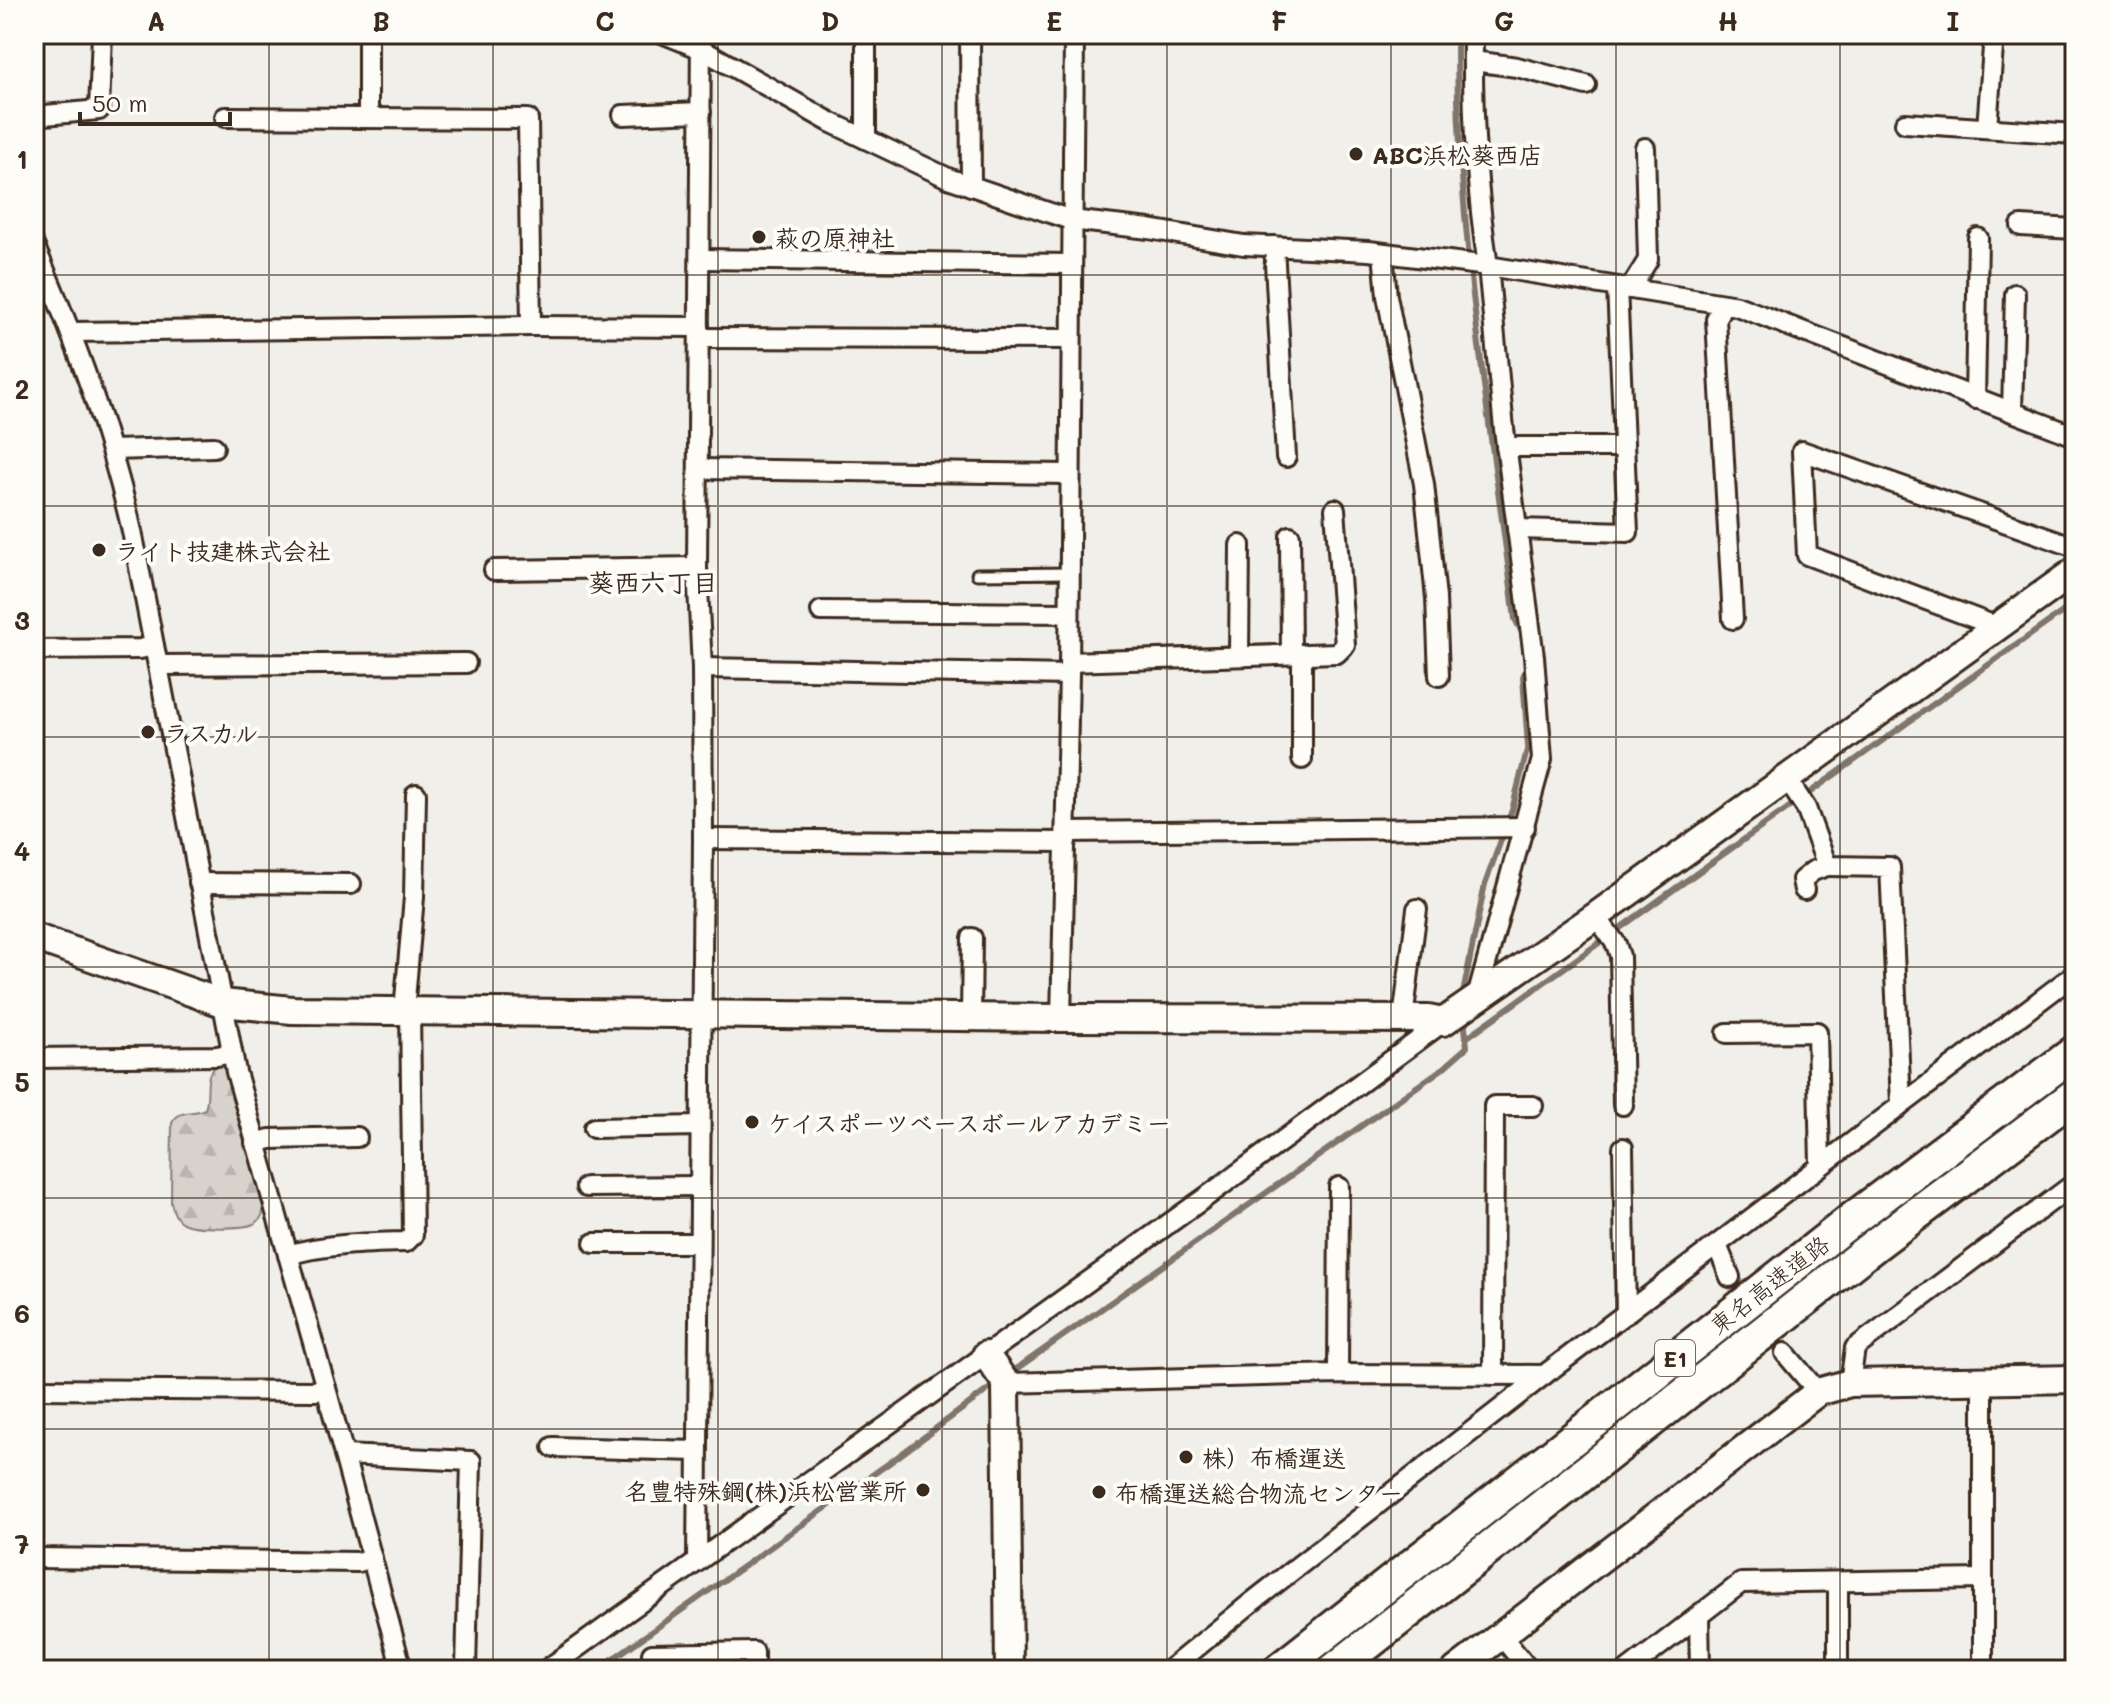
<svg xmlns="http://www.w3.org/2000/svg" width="2109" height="1704" font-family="Mali,'Klee One',sans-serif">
	<defs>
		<pattern id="forest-firs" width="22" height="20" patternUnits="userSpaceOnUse" patternTransform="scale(2)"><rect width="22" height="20" fill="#d7d2cc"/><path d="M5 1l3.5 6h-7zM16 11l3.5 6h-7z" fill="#b9b4af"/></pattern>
	</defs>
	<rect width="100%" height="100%" fill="#f1efea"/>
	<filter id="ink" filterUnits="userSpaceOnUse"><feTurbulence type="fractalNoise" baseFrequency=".0125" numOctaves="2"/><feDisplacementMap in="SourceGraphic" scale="16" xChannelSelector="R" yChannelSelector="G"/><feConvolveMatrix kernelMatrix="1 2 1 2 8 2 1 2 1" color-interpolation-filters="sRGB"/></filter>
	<g filter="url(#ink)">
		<!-- forest -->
		<path fill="url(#forest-firs)" stroke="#897e75" stroke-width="2" d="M 217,1065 L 224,1066 L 228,1071 L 264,1202 C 264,1211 263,1219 254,1224 C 243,1229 194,1229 183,1223 C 175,1219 173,1210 171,1202 L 172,1123 C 179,1109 192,1115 205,1109 C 211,1094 202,1075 217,1065 Z"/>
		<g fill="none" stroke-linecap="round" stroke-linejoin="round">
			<!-- stream -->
			<g stroke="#80746b" stroke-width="6">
				<path d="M 1457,34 C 1456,230 1491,425 1515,619 L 1526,640"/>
				<polyline points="1462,998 1485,884 1512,810 1528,746 1523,677 1528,663"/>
				<polyline points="1466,1038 2075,603"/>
				<polyline points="1009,1374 1442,1069 1467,1047 1464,1017"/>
				<polyline points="597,1670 892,1461 997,1383"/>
			</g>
			<!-- street-tunnel -->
			<polyline stroke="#cdc8c1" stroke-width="18" stroke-dasharray="18 9" stroke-linecap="butt" points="1730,1277 1785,1353"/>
			<!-- lane casing -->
			<g stroke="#3b2a1e" stroke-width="15">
				<polyline id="lane" points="977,574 1069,573"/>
			</g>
			<!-- street casing -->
			<g stroke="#3b2a1e" stroke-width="24">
				<g id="street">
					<polyline points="368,34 368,118"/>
					<polyline points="664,34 701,49 830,122 948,178 1071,220 1149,229 1244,245 1369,251 1488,266 1504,429 1534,657 1542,759 1476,1001"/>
					<polyline points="970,34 971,186"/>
					<path d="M 1473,34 C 1472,112 1476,188 1488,266 L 1737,306 L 2075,436"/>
					<polyline points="1473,61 1517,67 1586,85"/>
					<polyline points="623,115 701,112"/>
					<polyline points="34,116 99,110 102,34"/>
					<polyline points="225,117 528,119 531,326"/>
					<polyline points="1905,123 2075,134"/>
					<polyline points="1987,128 1994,34"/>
					<polyline points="866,139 866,34"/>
					<polyline points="2021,226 2075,229"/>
					<path d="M 34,245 C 76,341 111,435 133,536 L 236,1072 L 326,1388 L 402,1670"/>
					<polyline points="1274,246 1286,457"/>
					<polyline points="1383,253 1387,296 1424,484 1436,598 1439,676"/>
					<polyline points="701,259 1071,264"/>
					<polyline points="1630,289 1648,260 1645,148"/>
					<polyline points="1723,304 1716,319 1733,619"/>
					<polyline points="71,332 531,326 699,327"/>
					<polyline points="699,338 1071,339"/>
					<polyline points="1975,399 1978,238"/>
					<polyline points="2012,412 2015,294"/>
					<polyline points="1506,447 1624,447"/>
					<polyline points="112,450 214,447"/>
					<polyline points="698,469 1070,474"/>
					<polyline points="1517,529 1628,532 1617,287"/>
					<polyline points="1290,536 1291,654"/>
					<polyline points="494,570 697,567"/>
					<polyline points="821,611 1068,613"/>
					<polyline points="1998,627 1807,555 1802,451 2075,547"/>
					<polyline points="34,650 140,649 154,646"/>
					<polyline points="1239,656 1240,545"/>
					<polyline points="1069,662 1337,653 1345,645 1335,509"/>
					<polyline points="158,665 466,663"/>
					<polyline points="702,668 1069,675"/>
					<polyline points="1302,759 1302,654"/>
					<polyline points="1786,778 1806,808 1827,866 1890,867 1901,1103"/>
					<polyline points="1066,832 1525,827"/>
					<polyline points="703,839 1066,842"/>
					<polyline points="199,883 351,884"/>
					<polyline points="1804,890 1802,880 1813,871 1827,866"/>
					<polyline points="1596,916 1616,944 1620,956 1623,1105"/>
					<polyline points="404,1011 414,897 416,794"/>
					<polyline points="971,1017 972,938"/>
					<polyline points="1061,1018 1069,675 1074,34"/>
					<polyline points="1403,1019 1417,909"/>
					<polyline points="1727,1033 1817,1032 1820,1164"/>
					<polyline points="34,1058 217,1056 232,1053"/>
					<polyline points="594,1128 700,1126"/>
					<polyline points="255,1143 270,1139 357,1137"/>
					<polyline points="1623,1148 1626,1314"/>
					<polyline points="586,1187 700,1186"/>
					<polyline points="594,1243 699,1243"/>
					<polyline points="1717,1245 1730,1277"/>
					<path d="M 288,1255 C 325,1244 367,1243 406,1242 L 413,1235 L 410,1011"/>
					<polyline points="1785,1353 1818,1392"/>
					<polyline points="1338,1374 1339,1187"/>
					<polyline points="1493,1375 1494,1106 1533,1106"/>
					<polyline points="1006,1383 1338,1374 1544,1375"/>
					<polyline points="1850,1383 1855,1348 2075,1183"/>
					<polyline points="34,1389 315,1391 326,1388"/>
					<polyline points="553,1447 697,1451"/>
					<polyline points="344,1455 471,1461 466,1670"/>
					<polyline points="34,1558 358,1562 372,1558"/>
					<polyline points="697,1562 703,839 702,668 697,567 701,34"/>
					<polyline points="1838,1582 1838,1670"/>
					<polyline points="1699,1616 1700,1670"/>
					<polyline points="1500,1634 1529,1670"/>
					<polyline points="546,1670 1206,1197 1443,1022"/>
					<polyline points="652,1670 652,1654 754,1652 754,1670"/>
					<polyline points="1169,1670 1252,1602 1544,1375 2075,974"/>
					<polyline points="1628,1670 1741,1583 1983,1579"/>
					<polyline points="1983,1670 1983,1381"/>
				</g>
			</g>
			<!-- secondary casing -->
			<g stroke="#3b2a1e" stroke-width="32">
				<g id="secondary">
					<polyline points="34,937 222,1003 292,1010 1061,1018 1428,1019 1443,1022 1596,916 2075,571"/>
					<polyline points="986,1355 1006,1383 1009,1670"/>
					<polyline points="1456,1670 1818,1392 1850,1383 2075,1379"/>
				</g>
			</g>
			<!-- highway casing -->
			<g stroke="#3b2a1e" stroke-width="38">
				<g id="highway">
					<polyline points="1279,1670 1855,1217 2075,1052"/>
					<polyline points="1334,1670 1876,1244 2075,1095"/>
				</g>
			</g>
			<!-- lane -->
			<use href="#lane" stroke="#fdfcf7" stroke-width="9"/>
			<!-- street -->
			<use href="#street" stroke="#fdfcf7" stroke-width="18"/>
			<!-- secondary -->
			<use href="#secondary" stroke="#fdfcf7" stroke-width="26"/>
			<!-- highway -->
			<use href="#highway" stroke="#fdfcf7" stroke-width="32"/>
		</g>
	</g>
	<!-- grid -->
	<path fill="none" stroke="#3b2a1e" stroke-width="2" stroke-opacity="0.55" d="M 269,34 L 269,1670M 493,34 L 493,1670M 718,34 L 718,1670M 942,34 L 942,1670M 1167,34 L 1167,1670M 1391,34 L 1391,1670M 1616,34 L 1616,1670M 1840,34 L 1840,1670M 34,275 L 2075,275M 34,506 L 2075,506M 34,737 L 2075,737M 34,967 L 2075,967M 34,1198 L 2075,1198M 34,1429 L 2075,1429"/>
	<!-- markers -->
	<g fill="#3b2a1e" stroke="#fdfcf7" stroke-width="3">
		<circle cx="1356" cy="154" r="8"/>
		<circle cx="759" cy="237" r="8"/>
		<circle cx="99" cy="550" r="8"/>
		<circle cx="148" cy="732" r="8"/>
		<circle cx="752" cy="1122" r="8"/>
		<circle cx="1186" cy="1457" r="8"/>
		<circle cx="923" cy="1490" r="8"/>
		<circle cx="1099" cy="1492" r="8"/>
	</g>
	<g text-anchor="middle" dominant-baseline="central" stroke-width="8" stroke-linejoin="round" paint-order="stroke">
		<!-- shield labels -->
		<rect fill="#fdfcf7" stroke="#75695f" stroke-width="2" x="1655" y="1340" width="40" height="36" rx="6"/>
		<g font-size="22" font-weight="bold" fill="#3b2a1e">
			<text x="1675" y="1358">E1</text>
		</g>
		<!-- poi labels -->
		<g font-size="24" font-weight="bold" fill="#3b2a1e" stroke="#fdfcf7" text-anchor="start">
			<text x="1372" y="154">ABC浜松葵西店</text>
			<text x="775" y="237">萩の原神社</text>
			<text x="115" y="550">ライト技建株式会社</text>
			<text x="164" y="732">ラスカル</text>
			<text x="768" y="1122">ケイスポーツベースボールアカデミー</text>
			<text x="1202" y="1457">株）布橋運送</text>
			<text x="907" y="1490" text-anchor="end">名豊特殊鋼(株)浜松営業所</text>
			<text x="1115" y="1492">布橋運送総合物流センター</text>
		</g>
		<!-- street labels -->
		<g font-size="24" fill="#3b2a1e" stroke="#fdfcf7">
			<text transform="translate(1769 1284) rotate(-38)">東名高速道路</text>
		</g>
		<!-- neighbourhood labels -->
		<g font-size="26" font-weight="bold" fill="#3b2a1e" stroke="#fdfcf7">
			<text x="653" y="582">葵西六丁目</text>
		</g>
	</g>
	<!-- margin -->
	<rect width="2109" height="1704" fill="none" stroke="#fdfcf7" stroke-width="88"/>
	<!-- scale -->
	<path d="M80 112v12h150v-12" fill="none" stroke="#3b2a1e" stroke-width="4"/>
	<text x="92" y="112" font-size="24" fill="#3b2a1e" stroke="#fdfcf7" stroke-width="6" paint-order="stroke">50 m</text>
	<rect x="44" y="44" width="2021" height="1616" fill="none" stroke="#3b2a1e" stroke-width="3"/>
	<g font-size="26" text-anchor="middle" font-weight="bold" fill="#3b2a1e">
		<text x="156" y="31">A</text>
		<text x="381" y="31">B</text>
		<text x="605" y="31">C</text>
		<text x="830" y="31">D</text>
		<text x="1054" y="31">E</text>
		<text x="1279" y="31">F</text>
		<text x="1504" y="31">G</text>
		<text x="1728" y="31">H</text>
		<text x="1953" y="31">I</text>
		<text x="22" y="169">1</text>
		<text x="22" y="399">2</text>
		<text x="22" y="630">3</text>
		<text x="22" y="861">4</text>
		<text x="22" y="1092">5</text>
		<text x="22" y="1323">6</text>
		<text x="22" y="1554">7</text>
	</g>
</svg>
